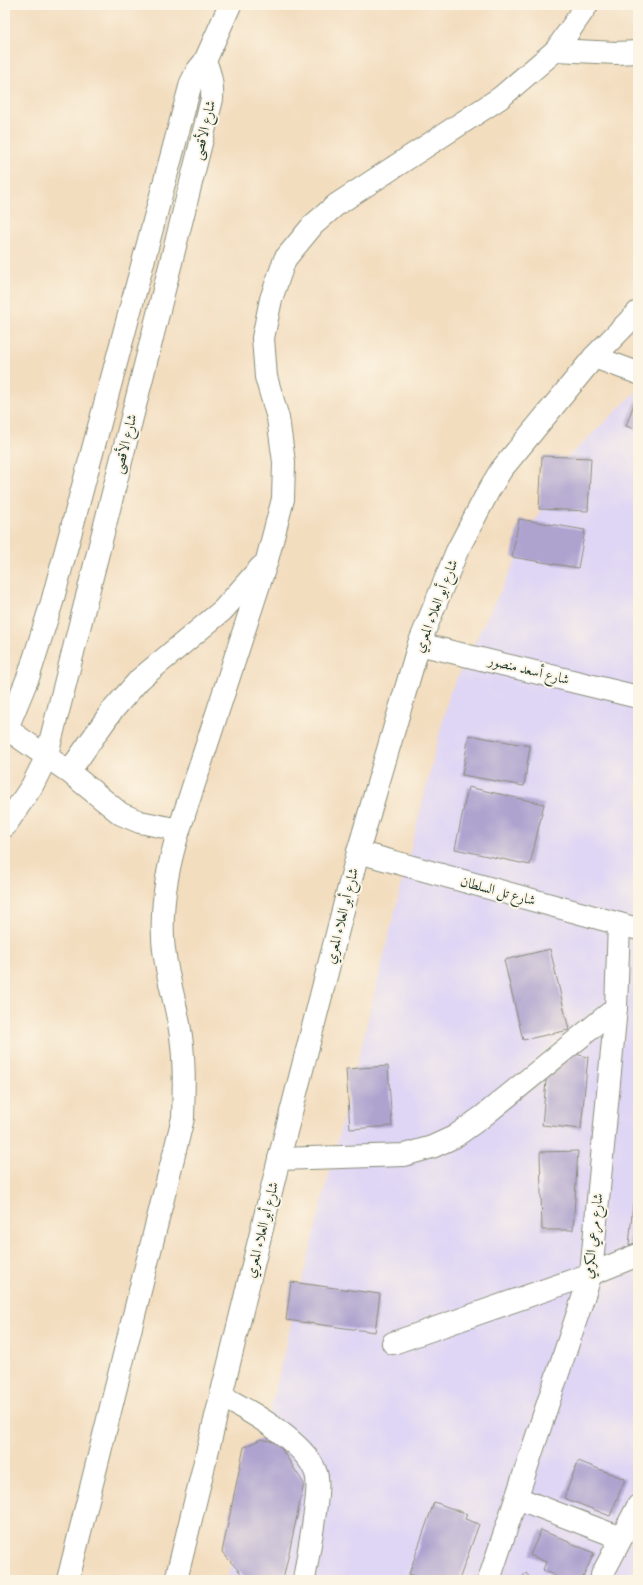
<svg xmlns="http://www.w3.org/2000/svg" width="643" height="1585" font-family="'IM FELL Great Primer',Amiri,serif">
	<rect width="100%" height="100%" fill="#fcf5e5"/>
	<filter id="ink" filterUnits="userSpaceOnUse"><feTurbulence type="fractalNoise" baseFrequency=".025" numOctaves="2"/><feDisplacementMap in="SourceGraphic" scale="8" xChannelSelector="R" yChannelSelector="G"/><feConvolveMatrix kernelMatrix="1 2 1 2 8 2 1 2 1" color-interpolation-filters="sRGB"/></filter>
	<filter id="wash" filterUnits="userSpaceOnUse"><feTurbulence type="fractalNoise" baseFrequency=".012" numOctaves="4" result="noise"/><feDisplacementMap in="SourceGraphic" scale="16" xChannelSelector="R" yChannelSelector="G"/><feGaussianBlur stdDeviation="0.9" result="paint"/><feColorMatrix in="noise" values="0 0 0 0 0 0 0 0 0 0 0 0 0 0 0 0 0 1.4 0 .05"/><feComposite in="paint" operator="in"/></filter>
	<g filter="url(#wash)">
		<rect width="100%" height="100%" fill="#f3ddbf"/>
		<!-- built -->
		<polygon fill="#dfd5f5" points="638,390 638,1580 227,1580 450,692 566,459"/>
		<g id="blocks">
			<!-- building -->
			<g fill="#aea3cf">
				<polygon points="635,401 638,402 638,430 626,426"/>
				<polygon points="542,456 591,458 588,511 539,509"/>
				<polygon points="519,519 585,530 578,568 512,557"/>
				<polygon points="469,735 530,746 524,786 462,775"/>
				<polygon points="468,787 544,804 530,865 455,849"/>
				<polygon points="550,949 569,1030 523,1040 504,960"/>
				<polygon points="575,1054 588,1057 581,1129 542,1125 547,1070"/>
				<polygon points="388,1066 392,1126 350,1129 346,1069"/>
				<polygon points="578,1151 573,1230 542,1230 540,1152"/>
				<polygon points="633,1204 638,1204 638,1242 629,1245"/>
				<polygon points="291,1282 380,1294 375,1332 286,1320"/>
				<polygon points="261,1439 278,1443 304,1484 283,1580 247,1580 222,1552 244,1447"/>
				<polygon points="578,1461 625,1479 610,1516 564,1498"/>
				<polygon points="434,1502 467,1514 465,1519 479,1524 459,1580 427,1580 409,1574"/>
				<polygon points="541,1530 594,1553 582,1580 556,1580 558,1577 543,1570 546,1562 530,1555"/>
				<polygon points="526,1573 532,1580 519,1580"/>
			</g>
		</g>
	</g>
	<g filter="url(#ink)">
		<use href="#blocks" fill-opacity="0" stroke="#898d7a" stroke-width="1"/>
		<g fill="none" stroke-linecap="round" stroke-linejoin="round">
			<!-- minor casing -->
			<g stroke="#898d7a" stroke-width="24">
				<g id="minor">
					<polyline points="556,50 616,53 638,52"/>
					<polyline points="594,357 638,373"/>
					<polyline points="419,644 638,697"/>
					<polyline points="7,729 69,772 121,814 140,822 179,830"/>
					<polyline points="5,733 29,675 52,602 191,83 197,71 205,61 230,5"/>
					<polyline points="69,772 111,712 140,679 223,610 261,567"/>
					<path d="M 5,826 L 32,786 L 46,758 L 63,692 L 212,99 C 213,85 211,74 205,61"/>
					<polyline points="358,852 638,929"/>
					<polyline points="279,1159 404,1155 432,1147 454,1137 482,1117 616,1008"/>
					<polyline points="393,1343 591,1274 638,1255"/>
					<path d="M 221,1396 C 248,1410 311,1445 317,1477 C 319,1493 315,1510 313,1526 C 310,1544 307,1562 304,1580"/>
					<polyline points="517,1498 621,1538"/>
					<polyline points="602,1575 638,1506"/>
					<path d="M 68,1580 L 183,1118 C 184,1087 185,1055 179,1024 C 174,995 164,967 163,938 C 161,900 168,865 179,830 L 267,560 L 283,499 L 284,462 L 278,418 L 266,377 L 263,338 L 271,299 L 285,259 L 313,225 L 336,205 L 500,98 L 556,50 L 587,5"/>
					<polyline points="176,1580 279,1159 358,852 419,644 457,551 489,490 501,470 594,357 638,312"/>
					<polyline points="489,1580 591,1274 616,1008 619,924"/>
				</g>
			</g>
			<!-- minor -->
			<use href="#minor" stroke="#fff" stroke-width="22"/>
		</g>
	</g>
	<g text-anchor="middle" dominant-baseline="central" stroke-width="4" stroke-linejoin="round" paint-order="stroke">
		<!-- street labels -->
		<g font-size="14" fill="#1f3d34" stroke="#fcf5e5">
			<text transform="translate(204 130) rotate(-77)">شارع الأقصى</text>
			<text transform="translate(125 444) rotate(-76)">شارع الأقصى</text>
			<text transform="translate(436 606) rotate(-69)">شارع أبو العلاء المعري</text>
			<text transform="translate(529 670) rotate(14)">شارع أسعد منصور</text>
			<text transform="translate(498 891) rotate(15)">شارع تل السلطان</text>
			<text transform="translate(342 916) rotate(-76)">شارع أبو العلاء المعري</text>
			<text transform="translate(262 1230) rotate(-76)">شارع أبو العلاء المعري</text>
			<text transform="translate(593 1236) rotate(-83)">شارع مرعي الكرمي</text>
		</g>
	</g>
	<!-- margin -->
	<rect width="643" height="1585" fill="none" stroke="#fcf5e5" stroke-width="20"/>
</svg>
